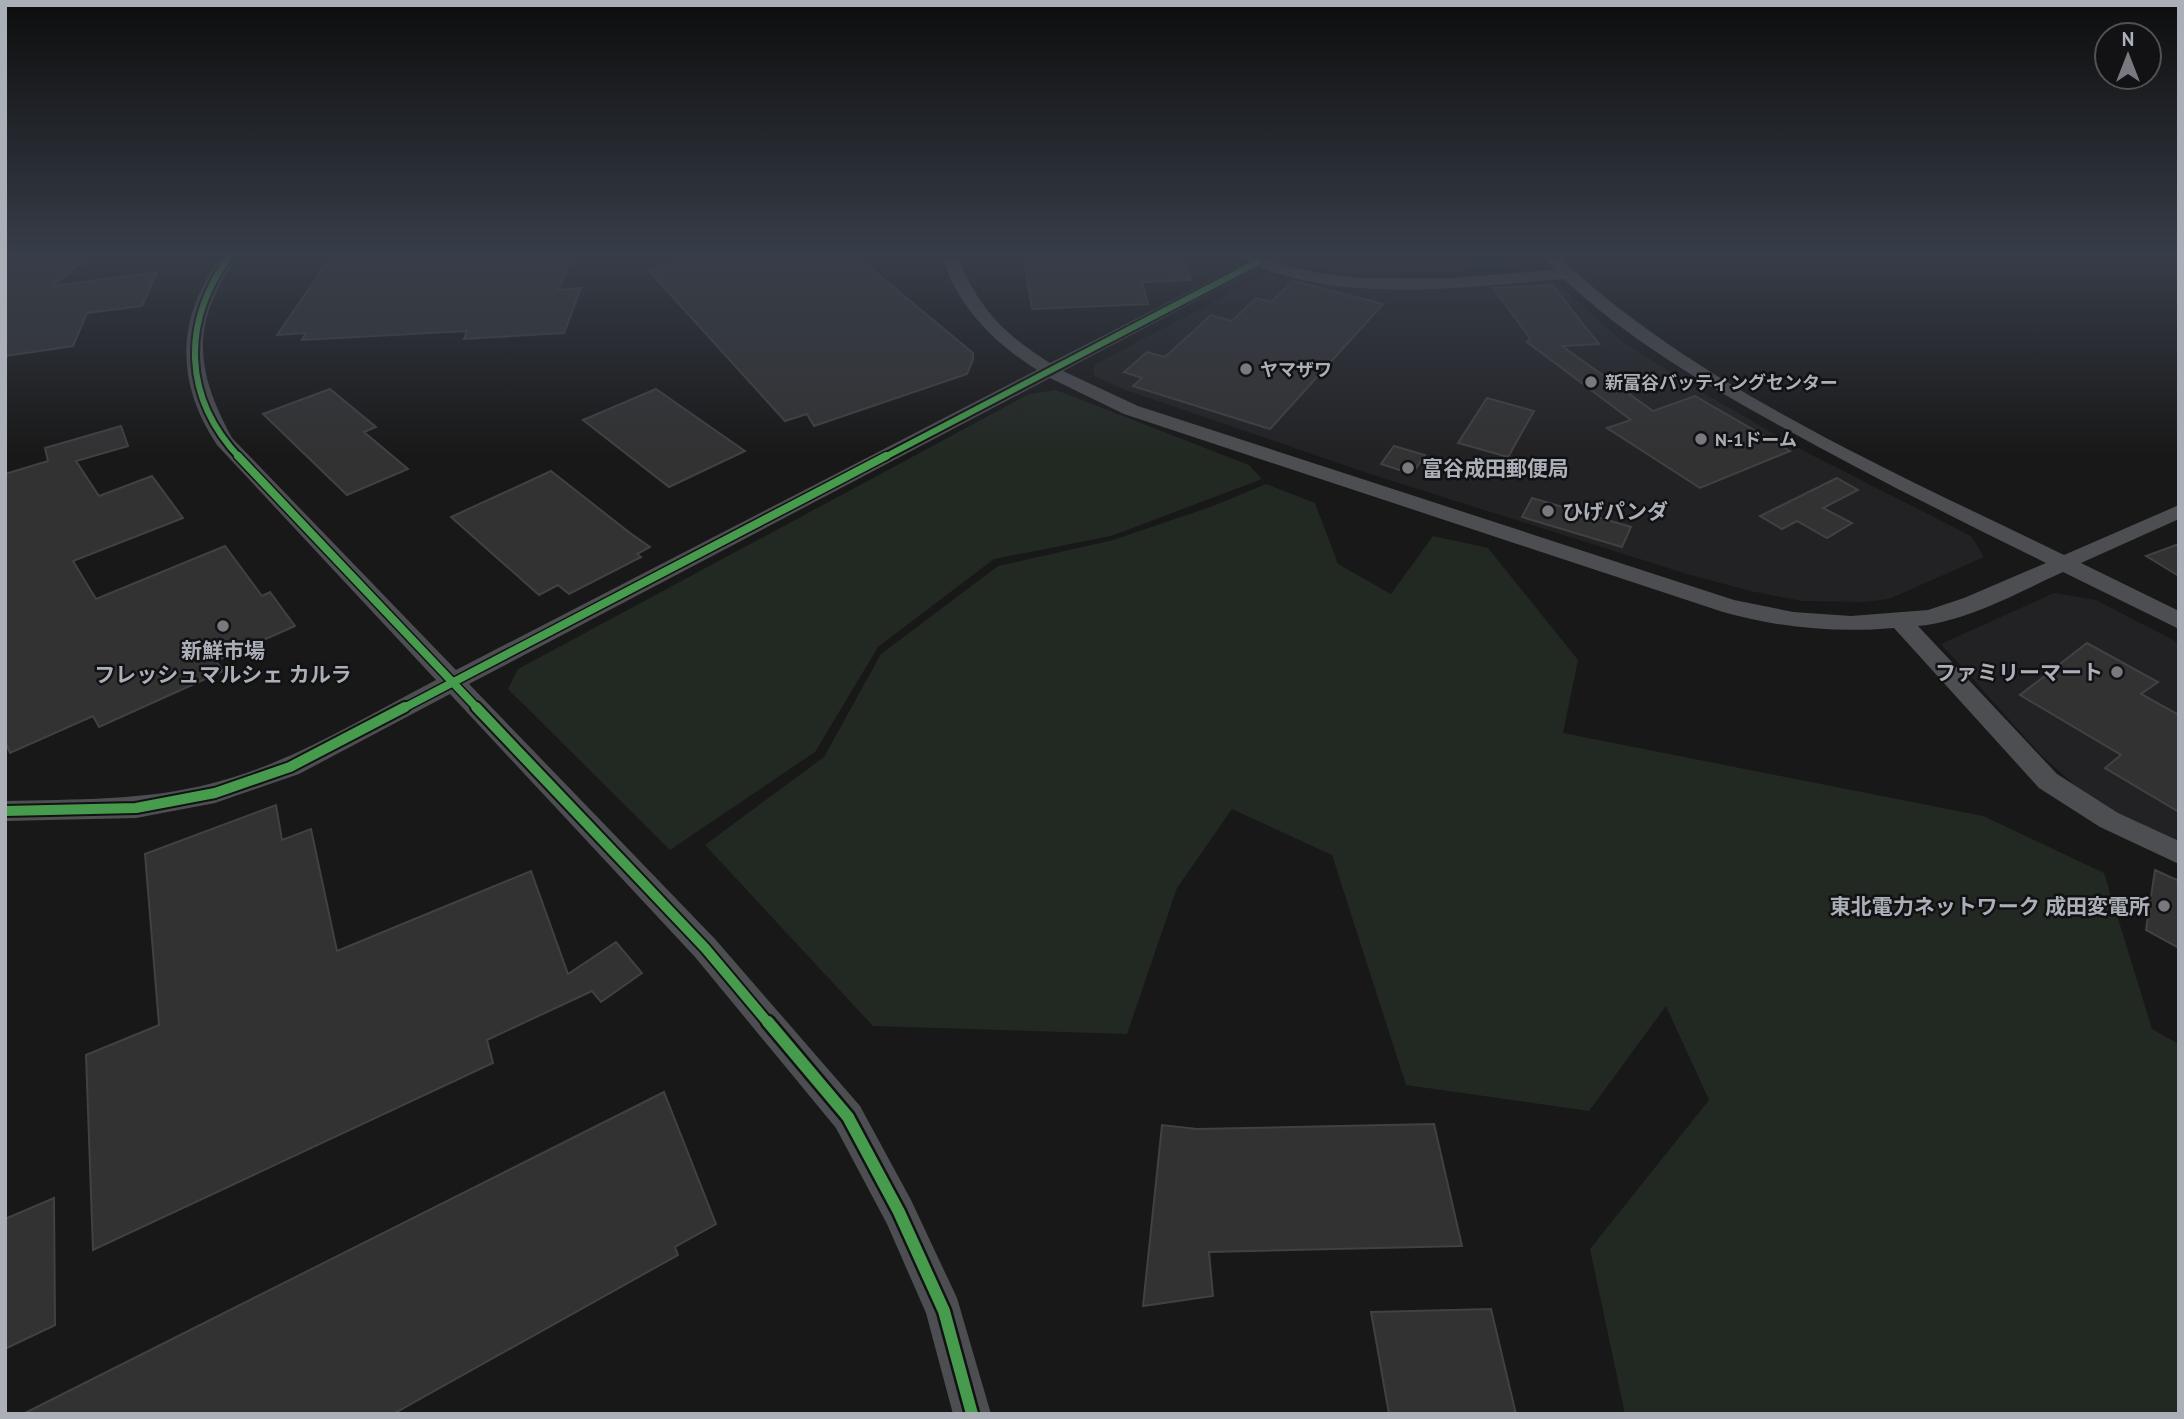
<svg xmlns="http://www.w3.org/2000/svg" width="2184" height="1419" font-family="'PT Sans','Noto Sans JP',sans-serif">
	<rect width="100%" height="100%" fill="#181818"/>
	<!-- built -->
	<g fill="#222224">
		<polygon points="1268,257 1526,257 1531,264 1516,265 1519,269 1364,275 1329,272"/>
		<polygon points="1266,274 1325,285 1362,288 1548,281 1558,284 1622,341 1697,389 1802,450 1971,536 1984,557 1889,599 1865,602 1802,601 1750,591 1687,574 1367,473 1123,389 1094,376 1094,365"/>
		<polygon points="2054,593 2096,600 2179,643 2179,842 2116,813 2076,786 2042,756 1941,644"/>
	</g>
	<!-- green -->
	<g fill="#222822">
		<polygon points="1056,390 1249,465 1262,479 1111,536 994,559 878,647 815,752 670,850 508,689 518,669 1029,394"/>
		<polygon points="1266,484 1315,503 1338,564 1391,594 1433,536 1488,548 1578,660 1563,733 1983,816 2104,873 2152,1029 2179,1044 2179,1414 1625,1414 1590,1249 1709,1100 1666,1006 1589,1111 1406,1085 1332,855 1232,809 1177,888 1127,1034 873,1026 705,845 824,757 881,654 998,566 1113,540 1213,506"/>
	</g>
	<!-- building -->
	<g fill="#323233" stroke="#414144" stroke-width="2">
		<polygon points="5,257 89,257 52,286 157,272 142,306 87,313 73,346 5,356"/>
		<polygon points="331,257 572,257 558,290 581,288 564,333 464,339 467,331 302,340 306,333 277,335"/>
		<polygon points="696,257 857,257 973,353 973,360 967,374 814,426 807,414 785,421 648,270"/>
		<polygon points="1024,257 1183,257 1191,280 1142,282 1148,304 1032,309"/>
		<polygon points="1293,281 1383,304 1270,429 1133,386 1142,378 1124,372 1147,352 1165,357 1211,315 1232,321 1256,298 1271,302"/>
		<polygon points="1552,285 1599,344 1562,346 1653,411 1695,396 1790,451 1700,488 1607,428 1631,420 1527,342 1530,338 1493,288"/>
		<polygon points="330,389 376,427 364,432 408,469 347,495 263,414"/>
		<polygon points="656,389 745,451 669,487 583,420"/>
		<polygon points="1487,398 1534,411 1508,457 1458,443"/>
		<polygon points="121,426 128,446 76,461 99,496 152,476 183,518 73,561 96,599 225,546 262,596 270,592 295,626 216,661 223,671 99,727 93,716 10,753 5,741 5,474 48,461 45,448"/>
		<polygon points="1394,446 1425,455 1412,474 1381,464"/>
		<polygon points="551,471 630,533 650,547 637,554 641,557 569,594 558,585 539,595 451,517"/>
		<polygon points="1837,478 1858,490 1823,508 1852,523 1827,538 1797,521 1782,529 1760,516"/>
		<polygon points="1532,498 1631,527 1622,547 1522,517"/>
		<polygon points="2179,544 2179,576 2146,556"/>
		<polygon points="2087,643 2158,682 2141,694 2179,715 2179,812 2105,768 2121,755 2020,695"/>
		<polygon points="276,805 282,840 311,829 337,951 531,871 568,974 616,942 642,973 601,1002 592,991 487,1040 493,1063 93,1250 86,1055 159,1025 145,854"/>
		<polygon points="2155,870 2179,881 2179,948 2146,930"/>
		<polygon points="664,1092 716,1224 675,1247 678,1255 393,1414 23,1414"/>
		<polygon points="1434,1124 1462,1246 1209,1252 1213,1296 1143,1306 1162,1125 1197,1129"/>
		<polygon points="54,1198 55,1325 5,1349 5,1219"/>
		<polygon points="1491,1309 1516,1414 1389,1414 1371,1312"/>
	</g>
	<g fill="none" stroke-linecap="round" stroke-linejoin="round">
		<!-- minor -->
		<path fill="#4d4e51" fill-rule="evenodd" d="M 221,257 L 237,257 C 190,324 195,369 232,438 L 456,670 L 1037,370 C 992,341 959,308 942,257 L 958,257 C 978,308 1004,334 1050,363 L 1247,262 L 1241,257 L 1262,257 L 1286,266 L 1319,273 L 1361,278 L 1449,278 L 1555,270 L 1542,257 L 1559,257 C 1697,387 1894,472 2064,555 L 2179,505 L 2179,519 L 2081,563 L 2179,611 L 2179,629 L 2063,572 C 2019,592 1968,621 1918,626 L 2057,774 L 2118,813 L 2179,841 L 2179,864 L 2100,827 L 2039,788 L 1894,628 C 1836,633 1780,628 1723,612 L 1124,414 L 1050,378 L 469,684 L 715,939 L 860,1106 L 911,1200 L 957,1298 L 991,1414 L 953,1414 L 926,1313 L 887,1224 L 836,1128 L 695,957 L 450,694 L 299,774 L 215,803 L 136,818 L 5,821 L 5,801 C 75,799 145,801 213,783 C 292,763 364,717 436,680 L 217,445 C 175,382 176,318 221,257 ZM 1260,267 C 1351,304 1469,286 1564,279 C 1626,338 1701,382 1775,423 C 1864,473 1955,518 2046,563 L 1964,598 L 1928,610 L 1851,616 L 1793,612 L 1734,600 L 1138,406 L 1063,371 Z"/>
		<!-- cycleway-far3 casing -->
		<g stroke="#121214" stroke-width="10">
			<g id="cycleway-far3">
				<path d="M 229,257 C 181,323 183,398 240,458"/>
				<polyline points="883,458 1258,262"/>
			</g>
		</g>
		<!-- cycleway-far2 casing -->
		<g stroke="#121214" stroke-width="11">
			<g id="cycleway-far2">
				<polyline points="238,456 478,709"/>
				<polyline points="402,709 886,456"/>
			</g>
		</g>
		<!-- cycleway-far1 casing -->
		<g stroke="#121214" stroke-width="14">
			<g id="cycleway-far1">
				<polyline points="476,707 705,948 769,1024"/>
				<polyline points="5,811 136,808 215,793 290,767 405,707"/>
			</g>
		</g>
		<!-- cycleway casing -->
		<g stroke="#121214" stroke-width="17">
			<polyline id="cycleway" points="768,1022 848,1117 899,1212 944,1311 972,1414"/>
		</g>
		<!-- cycleway-far3 -->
		<use href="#cycleway-far3" stroke="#469c4c" stroke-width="6"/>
		<!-- cycleway-far2 -->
		<use href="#cycleway-far2" stroke="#469c4c" stroke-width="8"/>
		<!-- cycleway-far1 -->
		<use href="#cycleway-far1" stroke="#469c4c" stroke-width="10"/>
		<!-- cycleway -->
		<use href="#cycleway" stroke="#469c4c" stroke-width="12"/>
	</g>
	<!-- sky -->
	<linearGradient id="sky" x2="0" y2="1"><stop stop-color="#0d0d0d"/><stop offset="0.56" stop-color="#373d48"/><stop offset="1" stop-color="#373d48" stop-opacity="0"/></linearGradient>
	<rect width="2184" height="455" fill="url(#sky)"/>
	<!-- markers -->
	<g fill="#787a7f" stroke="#121214" stroke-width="2.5">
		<circle cx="1246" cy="369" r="7"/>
		<circle cx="1591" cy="382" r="7"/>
		<circle cx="1701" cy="439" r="7"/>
		<circle cx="1408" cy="468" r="7"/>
		<circle cx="1548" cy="511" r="7"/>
		<circle cx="223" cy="626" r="7"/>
		<circle cx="2117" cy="672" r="7"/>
		<circle cx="2164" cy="906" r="7"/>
	</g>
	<g text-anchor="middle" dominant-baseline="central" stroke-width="5" stroke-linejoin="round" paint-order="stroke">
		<!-- far-poi labels -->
		<g font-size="18" font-weight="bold" fill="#abafb7" stroke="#121214" text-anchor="start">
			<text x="1260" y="369">ヤマザワ</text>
			<text x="1605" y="382">新富谷バッティングセンター</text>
			<text x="1715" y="439">N-1ドーム</text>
		</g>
		<!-- poi labels -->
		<g font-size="21" font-weight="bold" fill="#abafb7" stroke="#121214" text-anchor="start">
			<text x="1422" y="468">富谷成田郵便局</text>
			<text x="1562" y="511">ひげパンダ</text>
			<text x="223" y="650" text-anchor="middle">新鮮市場<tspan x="223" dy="24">フレッシュマルシェ カルラ</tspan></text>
			<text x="2103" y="672" text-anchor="end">ファミリーマート</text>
			<text x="2150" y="906" text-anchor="end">東北電力ネットワーク 成田変電所</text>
		</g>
	</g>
	<!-- border -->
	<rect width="2184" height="1419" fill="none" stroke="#abafb7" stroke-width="14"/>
	<!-- north arrow -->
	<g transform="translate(2128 56)"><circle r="33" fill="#121214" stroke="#4f5155" stroke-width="2"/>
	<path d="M0-5L12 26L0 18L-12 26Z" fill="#787a7f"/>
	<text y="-10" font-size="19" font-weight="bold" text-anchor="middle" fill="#abafb7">N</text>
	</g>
</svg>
